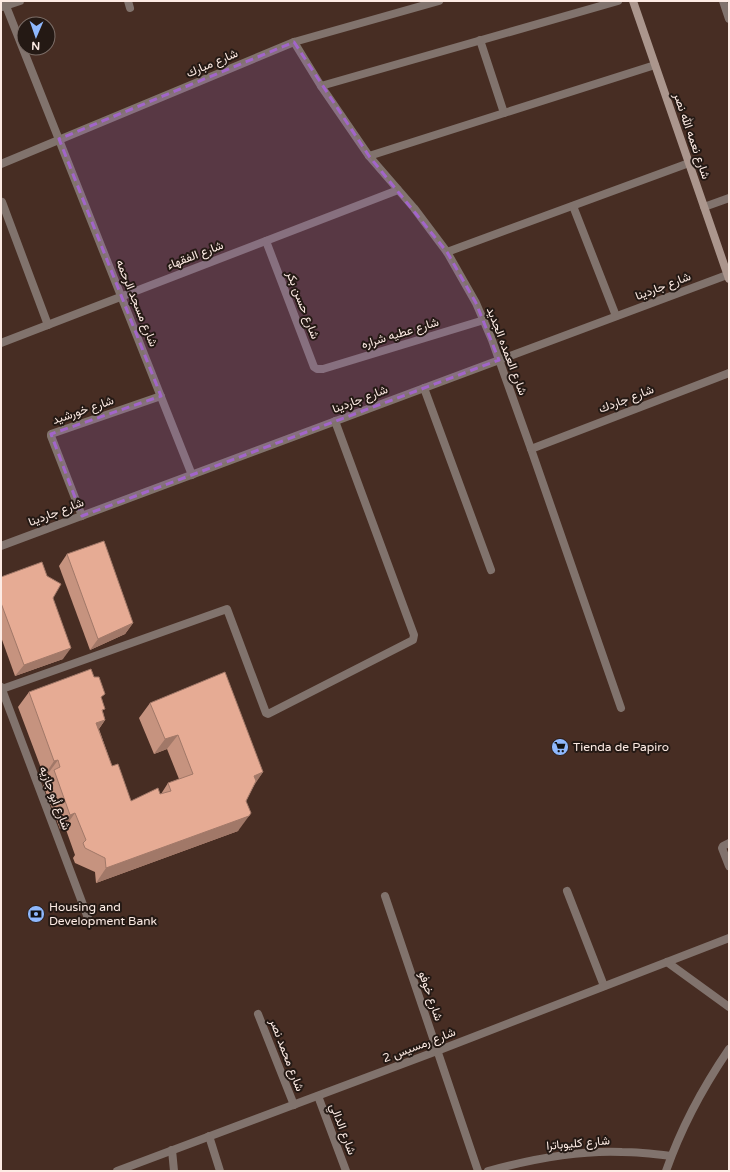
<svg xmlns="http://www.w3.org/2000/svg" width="730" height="1172" font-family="'Varela Round',Vazirmatn,sans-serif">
	<rect width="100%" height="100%" fill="#472d23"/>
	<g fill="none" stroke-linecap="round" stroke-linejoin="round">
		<!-- street -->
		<g stroke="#81736d" stroke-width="8">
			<polyline points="4,1 192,475"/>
			<polyline points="128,1 130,8"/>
			<polyline points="723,1 729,19"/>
			<polyline points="2,7 20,1"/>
			<polyline points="480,40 504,113"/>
			<polyline points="294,42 321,86 369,156 414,208 447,252 476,303 492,340 531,449 621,708"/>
			<polyline points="321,86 618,1"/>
			<polyline points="369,156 655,65"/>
			<polyline points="1,164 294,42 439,1"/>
			<polyline points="2,202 48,325"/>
			<polyline points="573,206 616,316"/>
			<polyline points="704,207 729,198"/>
			<polyline points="266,241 314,367 317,369 323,369 484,320"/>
			<polyline points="447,252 689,163"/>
			<polyline points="1,343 398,190"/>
			<polyline points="424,388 491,570"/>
			<polyline points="531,449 729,373"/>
			<polyline points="82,516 51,436 51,434 161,396"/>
			<polyline points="1,546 727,275"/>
			<polyline points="1,687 88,918"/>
			<polyline points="2,689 227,609 266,713 268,714 413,640 414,635 335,421"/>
			<polyline points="729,843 723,846 722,848 729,866"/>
			<polyline points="567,891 604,986"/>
			<polyline points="385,896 478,1171"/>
			<polyline points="667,962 729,1007"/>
			<polyline points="258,1014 294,1105"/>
			<polyline points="318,1096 346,1171"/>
			<polyline points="209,1136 220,1171"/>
			<polyline points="172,1150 174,1171"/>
			<polyline points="117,1171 437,1051 729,938"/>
			<path d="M 488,1171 C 532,1159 577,1150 622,1152 C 638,1152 655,1154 671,1156"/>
			<path d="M 666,1171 C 681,1128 703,1087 729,1049"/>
		</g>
		<!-- secondary -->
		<polyline stroke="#ab968d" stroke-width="8" points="633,1 729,279"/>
	</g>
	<!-- wall -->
	<g fill="#c6937f">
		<polygon points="67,554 133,623 125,634 90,650 59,566"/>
		<polygon points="1,577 53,598 63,659 15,676 1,637"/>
		<polygon points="29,692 102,698 103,712 105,720 99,729 112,766 131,801 161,794 168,783 179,779 167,749 154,754 139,718 150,703 263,772 255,783 246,801 238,831 96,883 95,872 75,863 73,858 75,855 65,827 60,829 43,785 48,778 47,775 44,776 18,707"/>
	</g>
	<!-- shaded-wall -->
	<g fill="#a17868">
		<polygon points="133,623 125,634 90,650 98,639"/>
		<polygon points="71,648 63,659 15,676 24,665"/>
		<polygon points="105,720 95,734 96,723"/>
		<polygon points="178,735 167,749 154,754 165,739"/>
		<polygon points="58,760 47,775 44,776 54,761"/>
		<polygon points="263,772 253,787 254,776"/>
		<polygon points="75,813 65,827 60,829 70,815"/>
		<polygon points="249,816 238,831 96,883 106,868"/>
	</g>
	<!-- building -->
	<g fill="#e6ab94" stroke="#a17868">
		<polygon points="104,541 133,623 98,639 67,554"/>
		<polygon points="42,562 47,576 61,584 53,598 71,648 24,665 1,603 1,577"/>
		<polygon points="91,669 94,677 99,677 105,694 101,697 105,709 102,710 105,720 96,723 112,766 118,764 131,801 158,788 160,794 171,791 168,783 193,774 178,735 165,739 150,703 225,672 263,772 254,776 256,781 246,801 251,813 249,816 106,868 105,858 85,848 83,843 86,840 75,813 70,815 54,770 60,767 58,760 54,761 29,692"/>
	</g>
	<!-- marked area -->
	<path fill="#a265ca" fill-opacity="0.2" stroke="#a265ca" stroke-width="3" stroke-dasharray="8 5" stroke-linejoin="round" d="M 294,42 L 369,156 L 447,252 L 476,303 L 499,360 L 82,516 L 51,434 L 161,396 L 59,139 Z"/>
	<!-- icons -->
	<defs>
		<g id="supermarket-disc" transform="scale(0.9)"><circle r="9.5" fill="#8fb8fd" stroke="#241914"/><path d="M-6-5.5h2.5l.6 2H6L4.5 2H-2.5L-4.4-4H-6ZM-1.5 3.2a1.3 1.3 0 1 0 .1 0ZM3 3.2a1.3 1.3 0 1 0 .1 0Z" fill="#111"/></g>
		<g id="bank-disc" transform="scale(0.9)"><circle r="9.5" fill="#8fb8fd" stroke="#241914"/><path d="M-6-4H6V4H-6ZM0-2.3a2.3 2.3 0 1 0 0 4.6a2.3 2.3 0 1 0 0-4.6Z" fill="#111"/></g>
	</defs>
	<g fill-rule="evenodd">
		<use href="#supermarket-disc" x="560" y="747"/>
		<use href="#bank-disc" x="36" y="914"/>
	</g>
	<g text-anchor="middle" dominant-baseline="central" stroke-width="4" stroke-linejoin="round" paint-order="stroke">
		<!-- street labels -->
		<g font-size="12" fill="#fdebe4" stroke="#241914">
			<text transform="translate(212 63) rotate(-23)">شارع مبارك</text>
			<text transform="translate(692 136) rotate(71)">شارع نعمه الله نصر</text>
			<text transform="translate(195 255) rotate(-21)">شارع الفقهاء</text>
			<text transform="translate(663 286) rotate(-21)">شارع جاردينا</text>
			<text transform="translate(137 303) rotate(68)">شارع مسجد الرحمه</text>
			<text transform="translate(303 305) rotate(69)">شارع حسن بكر</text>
			<text transform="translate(400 333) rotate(-17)">شارع عطيه شراره</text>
			<text transform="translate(507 351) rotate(69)">شارع العمده الجديد</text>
			<text transform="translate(360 399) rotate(-21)">شارع جاردينا</text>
			<text transform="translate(626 399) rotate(-21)">شارع جاردك</text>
			<text transform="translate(83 410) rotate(-19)">شارع خورشيد</text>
			<text transform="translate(56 512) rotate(-21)">شارع جاردينا</text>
			<text transform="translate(55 798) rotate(69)">شارع أبو جازيه</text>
			<text transform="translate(431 996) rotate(71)">شارع خوفو</text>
			<text transform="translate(419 1045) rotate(-21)">شارع رمسيس 2</text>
			<text transform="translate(287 1055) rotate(69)">شارع محمد نصر</text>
			<text transform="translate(343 1129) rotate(69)">شارع الدالي</text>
			<text transform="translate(578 1143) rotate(-5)">شارع كليوباترا</text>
		</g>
		<!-- poi labels -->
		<g font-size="12" fill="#fdebe4" stroke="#241914" text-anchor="start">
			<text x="573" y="747">Tienda de Papiro</text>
			<text x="49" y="907">Housing and<tspan x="49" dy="14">Development Bank</tspan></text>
		</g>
	</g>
	<!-- border -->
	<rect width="730" height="1172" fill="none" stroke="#fdebe4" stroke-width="4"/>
	<!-- north arrow -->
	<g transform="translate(36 36) rotate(182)"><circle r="19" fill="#241914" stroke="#7b6d67"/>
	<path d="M0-3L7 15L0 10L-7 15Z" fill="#8fb8fd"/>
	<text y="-6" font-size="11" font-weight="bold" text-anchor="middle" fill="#fdebe4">N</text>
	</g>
</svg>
